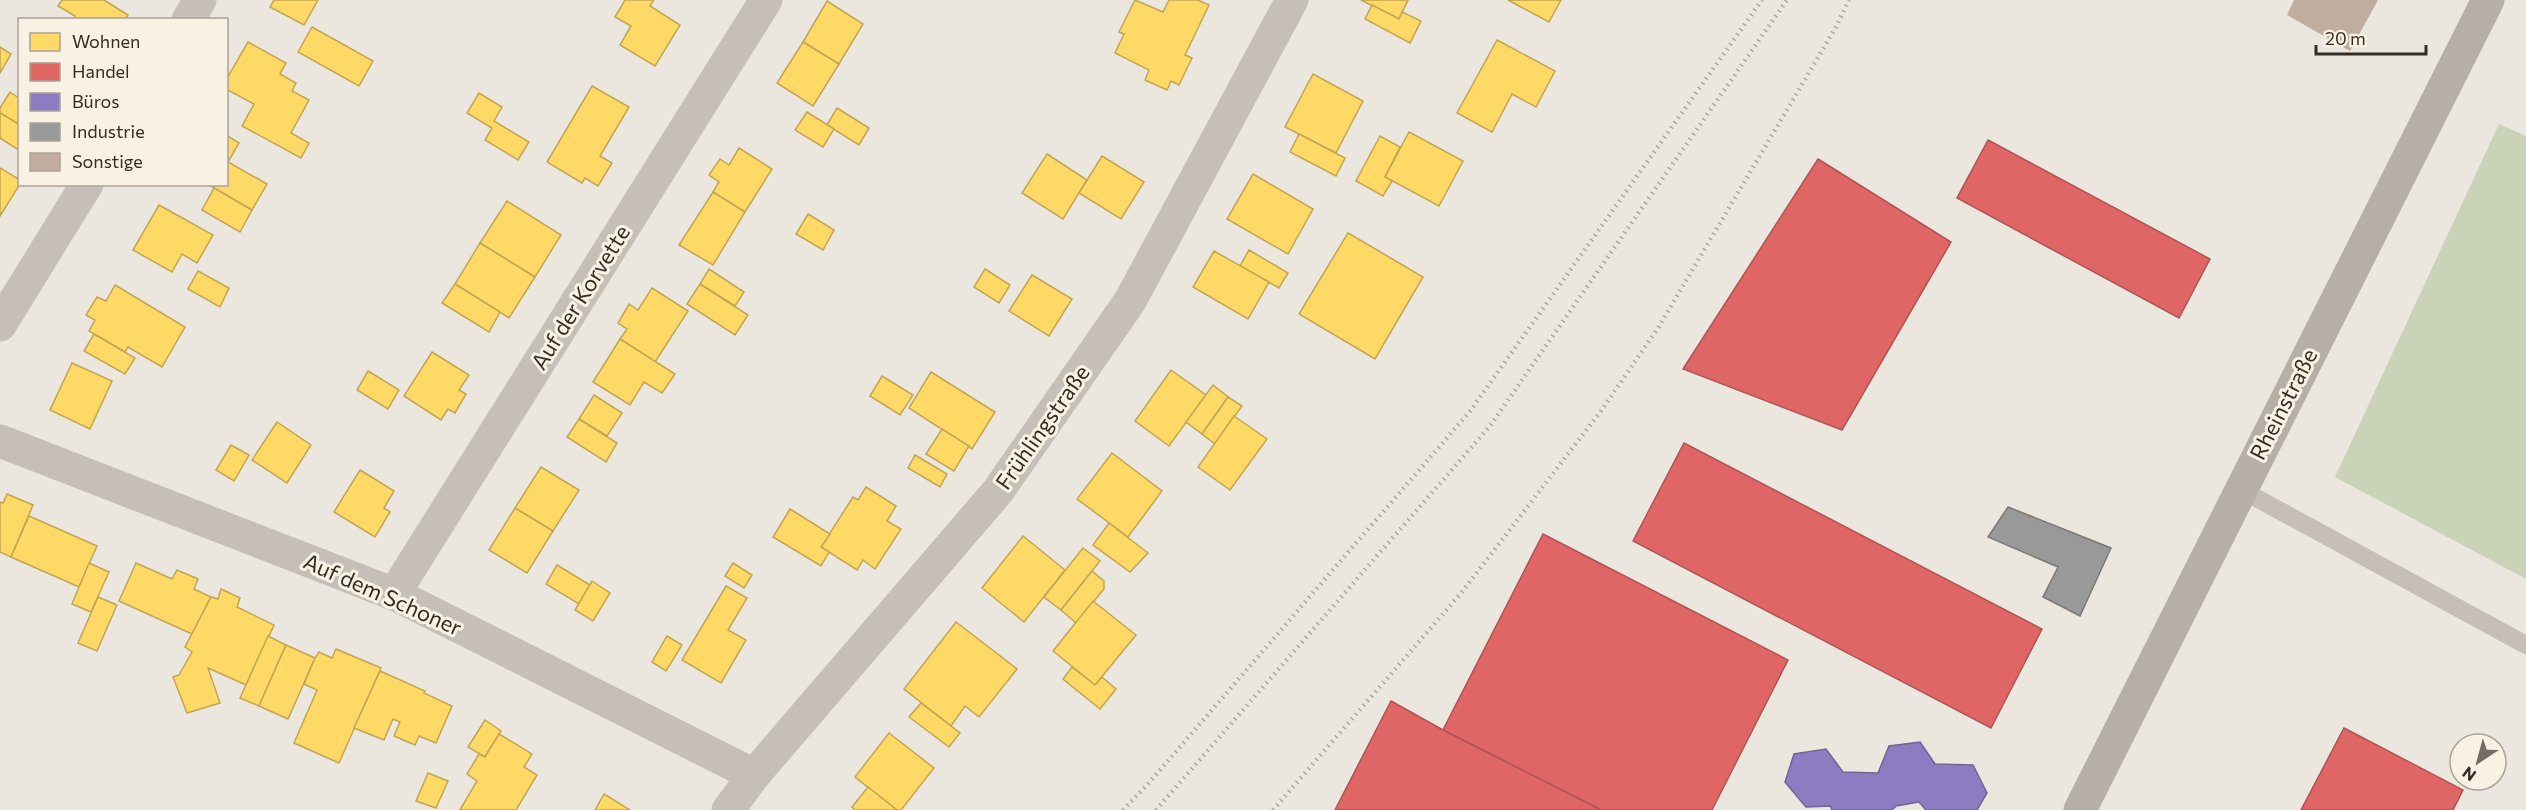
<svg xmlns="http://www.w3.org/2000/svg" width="2526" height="810" font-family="Commissioner,sans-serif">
	<rect width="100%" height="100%" fill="#ece7de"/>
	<!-- green -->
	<polygon fill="#cad2b8" points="2499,124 2526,136 2526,579 2335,477"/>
	<!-- homes -->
	<g fill="#ffd966" stroke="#c2a553" stroke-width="1.5">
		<polygon points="62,0 104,0 128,15 125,20 73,20 75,16 58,6"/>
		<polygon points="274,0 318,0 304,25 270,7"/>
		<polygon points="625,0 654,0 650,6 680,25 655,66 620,45 631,26 615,17"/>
		<polygon points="1135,0 1163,12 1169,0 1198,0 1209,5 1185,55 1192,58 1179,85 1171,81 1167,90 1145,80 1149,70 1115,53 1124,34 1119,32"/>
		<polygon points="1361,0 1408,0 1399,19"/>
		<polygon points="1508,0 1561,0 1549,22"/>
		<polygon points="827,1 863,24 839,64 803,42"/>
		<polygon points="1372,5 1399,19 1402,12 1421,21 1410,43 1365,19"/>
		<polygon points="312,27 373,61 359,86 298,52"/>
		<polygon points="1497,40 1555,71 1536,107 1512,94 1492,132 1457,113"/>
		<polygon points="248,42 286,63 280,74 296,83 292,91 309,100 291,133 309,143 301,158 242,126 254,104 226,89 226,80"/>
		<polygon points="803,42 839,64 813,106 777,83"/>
		<polygon points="0,47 11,54 0,73"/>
		<polygon points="1313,74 1363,101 1336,153 1285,127"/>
		<polygon points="592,86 629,107 600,156 612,163 598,186 585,178 582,183 547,162"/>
		<polygon points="10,92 20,99 20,125 0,113 0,108"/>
		<polygon points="479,93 502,107 494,121 529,142 518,160 485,140 492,128 467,113"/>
		<polygon points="837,108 869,128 859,145 827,125"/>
		<polygon points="807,112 834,129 823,147 795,130"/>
		<polygon points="0,113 20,125 20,145 17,149 0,138"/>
		<polygon points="1409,132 1463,161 1439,206 1385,177"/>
		<polygon points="1299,134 1345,158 1336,176 1290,152"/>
		<polygon points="226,135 239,143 228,162 267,184 252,210 207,184 226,184"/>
		<polygon points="1380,136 1400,147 1385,177 1392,181 1383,196 1356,181"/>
		<polygon points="739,148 772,169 745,212 713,192 719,182 709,175 720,159 729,165"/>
		<polygon points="1047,154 1087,180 1063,219 1022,193"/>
		<polygon points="1102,156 1144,182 1121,219 1079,193"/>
		<polygon points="0,168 20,180 20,184 0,216"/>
		<polygon points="1253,174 1313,209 1288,254 1227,219"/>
		<polygon points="214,188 252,210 240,232 202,210"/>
		<polygon points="713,192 745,212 713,265 679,245"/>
		<polygon points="507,201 561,235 535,277 480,243"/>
		<polygon points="159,205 213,235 197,263 182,254 172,272 133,250"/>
		<polygon points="808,214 834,230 823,250 796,234"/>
		<polygon points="1348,233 1423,277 1375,359 1299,314"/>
		<polygon points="480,243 535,277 509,318 455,284"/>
		<polygon points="1249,250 1288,273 1279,288 1240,266"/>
		<polygon points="1214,251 1269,282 1248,319 1193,287"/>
		<polygon points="709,269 744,292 735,306 700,284"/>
		<polygon points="985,269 1010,285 999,303 974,287"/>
		<polygon points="198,271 229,288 220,307 188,289"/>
		<polygon points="1032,275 1072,299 1049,336 1009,311"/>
		<polygon points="455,284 500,312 489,332 442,303"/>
		<polygon points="700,284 748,315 735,335 687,304"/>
		<polygon points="115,285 185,327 162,367 128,347 125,352 89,331 95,320 86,315 97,297 106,301"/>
		<polygon points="652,288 688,311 655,362 620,339 627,329 618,323 629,304 638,310"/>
		<polygon points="94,334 135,358 125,374 84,351"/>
		<polygon points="620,339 675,374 662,393 644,382 630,405 593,382"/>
		<polygon points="432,352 469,375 459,390 466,394 455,413 448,409 441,420 404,396"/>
		<polygon points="72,363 112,381 90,429 50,410"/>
		<polygon points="1171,370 1206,395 1169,446 1135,421"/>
		<polygon points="368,371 399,390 388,409 357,390"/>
		<polygon points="931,372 995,412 972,449 909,408"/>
		<polygon points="882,376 913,395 900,415 870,396"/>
		<polygon points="1213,385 1228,397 1202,434 1186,422"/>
		<polygon points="594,395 622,413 607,436 579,419"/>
		<polygon points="1228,397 1242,406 1215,444 1202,434"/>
		<polygon points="1234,416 1267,439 1230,490 1198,467"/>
		<polygon points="579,419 617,443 606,462 567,437"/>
		<polygon points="277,422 311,445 287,483 252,460"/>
		<polygon points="942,429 969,446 954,471 926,454"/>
		<polygon points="231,445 249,455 234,481 216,470"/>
		<polygon points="1112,453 1162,491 1128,537 1077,499"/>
		<polygon points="915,455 947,474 940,487 908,468"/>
		<polygon points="541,467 579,490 553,531 515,508"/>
		<polygon points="360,470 394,491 384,508 390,512 375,537 334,512"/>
		<polygon points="866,487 896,506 887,521 901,529 875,569 863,560 857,570 821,547 853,497 858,500"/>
		<polygon points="7,494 33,505 11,557 0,552 0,502 3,503"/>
		<polygon points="515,508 553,531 527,573 489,550"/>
		<polygon points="790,509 830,534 821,547 829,552 821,566 773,537"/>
		<polygon points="29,516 97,546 79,587 11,557"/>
		<polygon points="1109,523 1148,553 1130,572 1093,545"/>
		<polygon points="1023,536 1065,570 1024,622 982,588"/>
		<polygon points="1083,548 1100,561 1061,610 1044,597"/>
		<polygon points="89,563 109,572 91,612 72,604"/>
		<polygon points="136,563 172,579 177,570 198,579 194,589 211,597 192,634 119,601"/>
		<polygon points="733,563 752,575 744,588 725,576"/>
		<polygon points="557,565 590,585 579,604 546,584"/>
		<polygon points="1092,571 1104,581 1104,589 1076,623 1061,610"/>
		<polygon points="592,581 610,593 593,621 575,610"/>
		<polygon points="726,586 747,598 728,630 746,640 721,683 682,660"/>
		<polygon points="221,589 240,598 237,607 274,625 246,685 208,668 220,703 187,713 173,677 179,675 192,652 185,647 211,597 218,599"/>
		<polygon points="98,597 117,605 97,651 78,643"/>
		<polygon points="1093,601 1136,635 1095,685 1053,651"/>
		<polygon points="956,622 1017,669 979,717 965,706 951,726 904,689"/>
		<polygon points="268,636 286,645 259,706 240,698"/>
		<polygon points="667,636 682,645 666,671 652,662"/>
		<polygon points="286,645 315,658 288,719 259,706"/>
		<polygon points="336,649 381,668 339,763 294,743 317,690 304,684 315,658 319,652 332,658"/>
		<polygon points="1072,667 1095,685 1102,677 1116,689 1100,709 1063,679"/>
		<polygon points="380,671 425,691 424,693 452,706 436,743 419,736 415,745 394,736 400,722 393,719 384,740 354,728"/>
		<polygon points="921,703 960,733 949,747 909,717"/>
		<polygon points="485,720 501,731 485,757 468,747"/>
		<polygon points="889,733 934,768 901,810 897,810 855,777"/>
		<polygon points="499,734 532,754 524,767 537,775 516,810 460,810 477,781 467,774 479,754 485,757"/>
		<polygon points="428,773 448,781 436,808 416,801"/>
		<polygon points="868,787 897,810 855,810 852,807"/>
		<polygon points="604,794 630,810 595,810"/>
	</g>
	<!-- shops -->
	<g fill="#e06666" stroke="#ad5553" stroke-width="1.5">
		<polygon points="1988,140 2210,259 2179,318 1957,198"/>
		<polygon points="1818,159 1951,242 1842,430 1683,369"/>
		<polygon points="1684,443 2042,629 1991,728 1633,541"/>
		<polygon points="1543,534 1788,660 1712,810 1601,810 1443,730"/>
		<polygon points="1391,701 1443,730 1601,810 1335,810"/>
		<polygon points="2344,728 2463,790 2453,810 2301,810"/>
	</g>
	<!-- offices -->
	<polygon fill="#8e7cc3" stroke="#736494" stroke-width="1.5" points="1920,742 1935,764 1973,765 1987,793 1977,810 1926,810 1919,802 1896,806 1892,810 1832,810 1830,806 1806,807 1785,782 1794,754 1826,749 1843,772 1878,773 1889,746"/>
	<!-- industry -->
	<polygon fill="#999" stroke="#7b7876" stroke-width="1.5" points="2008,507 2111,548 2080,616 2043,597 2058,567 1988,537"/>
	<!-- building -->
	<polygon fill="#c0ad9f" points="2294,0 2378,0 2350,51 2287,15"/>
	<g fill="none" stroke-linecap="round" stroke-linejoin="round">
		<!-- service -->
		<polyline stroke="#c5bfb7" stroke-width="18" points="2240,489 2526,645"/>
		<!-- minor -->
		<g stroke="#c5bfb7" stroke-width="33">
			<polyline points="188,20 200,0"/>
			<polyline points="0,325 87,184"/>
			<polyline points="0,441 394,594 754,775"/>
			<polyline points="394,594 766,0"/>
			<polyline points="728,810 754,775 998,491 1130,301 1292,0"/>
		</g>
		<!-- secondary -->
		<polyline stroke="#b5afa8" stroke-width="33" points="2080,810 2488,0"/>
		<!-- rail -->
		<g stroke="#aca7a2" stroke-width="4.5" stroke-dasharray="1.5 4.5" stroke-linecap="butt">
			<polyline points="1123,810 1148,784 1471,410 1762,0"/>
			<polyline points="1156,810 1490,426 1787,0"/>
			<polyline points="1273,810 1462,592 1601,411 1658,328 1836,27 1849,0"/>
		</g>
	</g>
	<g text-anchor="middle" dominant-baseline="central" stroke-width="6" stroke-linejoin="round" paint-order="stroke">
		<!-- street labels -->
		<g font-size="22" fill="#352c26" stroke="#f9f2e4">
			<text transform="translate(580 297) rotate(-58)">Auf der Korvette</text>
			<text transform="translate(2283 404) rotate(-63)">Rheinstraße</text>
			<text transform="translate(1042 427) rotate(-55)">Frühlingstraße</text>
			<text transform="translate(383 594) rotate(24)">Auf dem Schoner</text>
		</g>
	</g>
	<!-- legend -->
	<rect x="18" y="18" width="210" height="168" fill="#f9f2e4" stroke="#aba398" stroke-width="1.5"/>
	<rect x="30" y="33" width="30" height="18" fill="#ffd966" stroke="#aba398" stroke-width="1.5"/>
	<text x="72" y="48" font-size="18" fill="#352c26">Wohnen</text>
	<rect x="30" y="63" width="30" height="18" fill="#e06666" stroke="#aba398" stroke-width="1.5"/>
	<text x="72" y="78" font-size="18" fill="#352c26">Handel</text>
	<rect x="30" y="93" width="30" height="18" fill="#8e7cc3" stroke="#aba398" stroke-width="1.5"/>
	<text x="72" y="108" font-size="18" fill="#352c26">Büros</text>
	<rect x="30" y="123" width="30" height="18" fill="#999999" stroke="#aba398" stroke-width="1.5"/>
	<text x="72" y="138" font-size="18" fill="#352c26">Industrie</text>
	<rect x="30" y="153" width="30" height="18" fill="#c0ad9f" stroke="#aba398" stroke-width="1.5"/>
	<text x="72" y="168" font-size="18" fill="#352c26">Sonstige</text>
	<!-- north arrow -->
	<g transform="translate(2478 762) rotate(216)"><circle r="28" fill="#f9f2e4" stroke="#aba398" stroke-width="1.5"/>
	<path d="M0-4.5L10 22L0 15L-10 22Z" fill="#756d66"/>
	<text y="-9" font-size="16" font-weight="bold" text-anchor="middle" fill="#352c26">N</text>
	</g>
	<!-- scale -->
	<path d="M2316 45v9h110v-9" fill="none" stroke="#352c26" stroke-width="3"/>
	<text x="2325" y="45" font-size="18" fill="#352c26" stroke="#f9f2e4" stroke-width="4.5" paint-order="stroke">20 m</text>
</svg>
